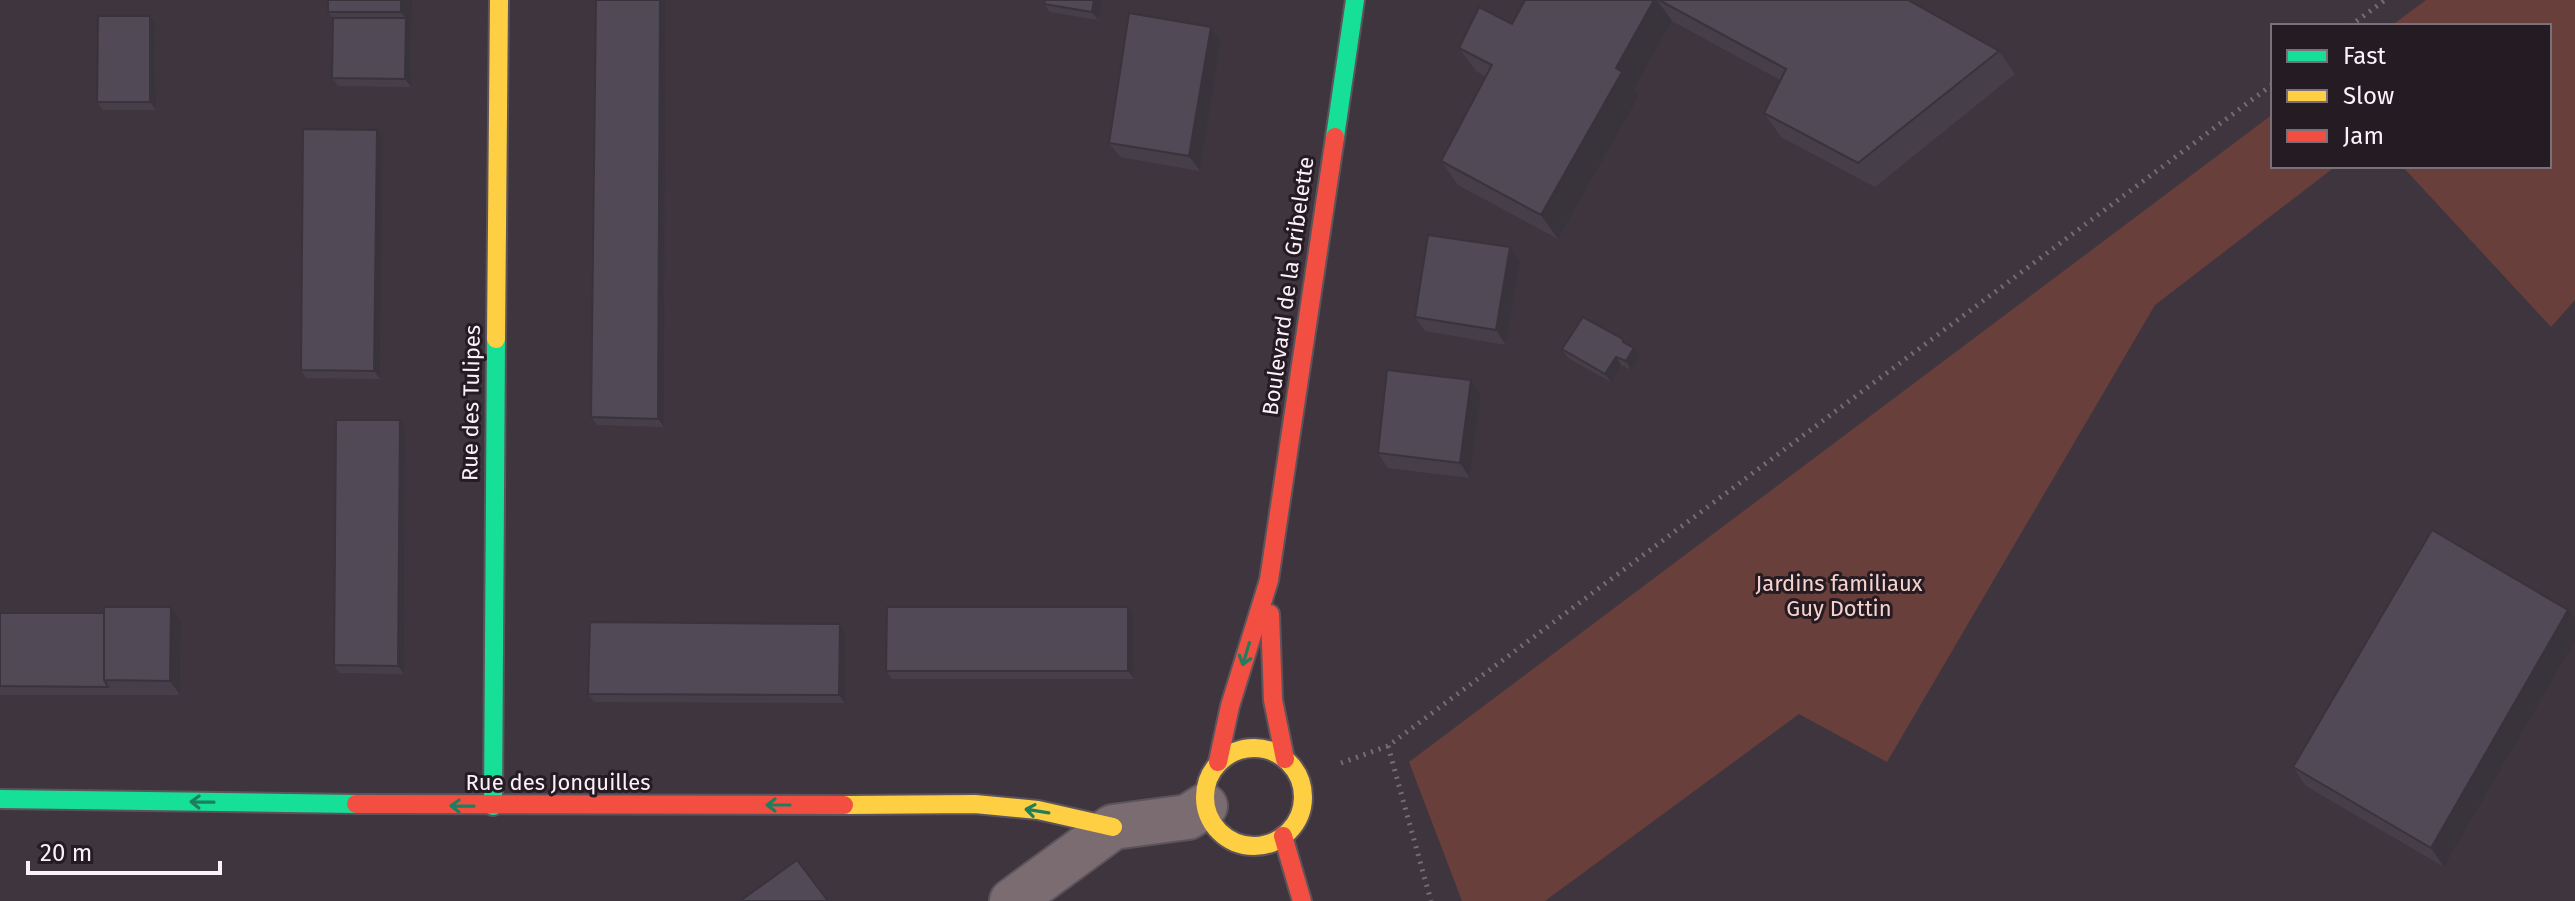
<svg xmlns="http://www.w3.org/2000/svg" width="2575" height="901" font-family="'Fira Sans',sans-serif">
	<rect width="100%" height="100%" fill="#3f353e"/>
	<!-- green -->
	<g fill="#683f3b">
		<polygon points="2426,0 2575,0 2575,300 2551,327 2402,166 2549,166 2549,26 2391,26"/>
		<polygon points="2273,114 2273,166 2336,166 2155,305 1887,762 1799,714 1545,901 1462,901 1409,762"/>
	</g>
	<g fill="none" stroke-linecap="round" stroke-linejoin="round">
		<!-- street casing -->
		<g stroke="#5d545b" stroke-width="48">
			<polyline id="street" points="1012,901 1113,827 1188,817 1205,806"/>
		</g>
		<!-- fast casing -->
		<g stroke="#5d545b" stroke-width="22">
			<g id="fast">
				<polyline points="1335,137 1355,0"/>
				<polyline points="0,799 356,804"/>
				<polyline points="493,806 496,339"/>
			</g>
		</g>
		<!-- slow casing -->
		<g stroke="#5d545b" stroke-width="22">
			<g id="slow">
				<polyline points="496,339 499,0"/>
				<circle cx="1254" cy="797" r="49"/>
				<polyline points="844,805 975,804 1038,810 1113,827"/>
			</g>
		</g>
		<!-- jam casing -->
		<g stroke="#5d545b" stroke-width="22">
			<g id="jam">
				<polyline points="1270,614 1273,700 1285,759"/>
				<polyline points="1218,762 1230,706 1269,580 1335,137"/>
				<polyline points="356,804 844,805"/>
				<polyline points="1283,836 1302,901"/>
			</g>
		</g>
		<!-- path -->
		<g stroke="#776c72" stroke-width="5" stroke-dasharray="2 6" stroke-linecap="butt">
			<polyline points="2350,26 2385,0"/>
			<polyline points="1388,746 1431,901"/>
			<polyline points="1341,763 1388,746 2273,84"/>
		</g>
		<!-- street -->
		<use href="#street" stroke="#7a6c71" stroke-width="44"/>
		<!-- fast -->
		<use href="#fast" stroke="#16e098" stroke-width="18"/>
		<!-- slow -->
		<use href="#slow" stroke="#ffcf43" stroke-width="18"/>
		<!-- jam -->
		<use href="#jam" stroke="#f24e42" stroke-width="18"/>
	</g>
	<!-- wall -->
	<g fill="#463f4a">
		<polygon points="328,0 412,0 411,87 338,86 332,78 333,18 328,12"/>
		<polygon points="596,0 664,427 597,425 591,417"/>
		<polygon points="1102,0 1098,20 1050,12 1044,4"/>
		<polygon points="1525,0 1908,0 1999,51 2015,74 1875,187 1781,137 1764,113 1780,80 1672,21 1634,89 1639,96 1558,239 1458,185 1441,161 1486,77 1476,71 1459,48 1512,24"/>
		<polygon points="150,16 155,24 156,110 103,110 97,102"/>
		<polygon points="1211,27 1221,41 1200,171 1120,157 1109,143"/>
		<polygon points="383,138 380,379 306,378 301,370"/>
		<polygon points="1510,247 1520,261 1506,345 1425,331 1415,317"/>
		<polygon points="1623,339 1627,345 1634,348 1640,357 1631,370 1621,365 1611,382 1568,358 1562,349"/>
		<polygon points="1471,380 1481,395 1470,478 1388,468 1378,453"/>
		<polygon points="405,428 404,674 339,673 334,665"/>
		<polygon points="171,607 181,622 180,695 0,695 0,613 104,613"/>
		<polygon points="1128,607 1133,615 1134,679 892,679 886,671"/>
		<polygon points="2575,619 2575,641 2444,867 2306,786 2293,767"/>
		<polygon points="840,624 845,633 845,703 594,702 588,694"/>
	</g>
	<!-- shaded-wall -->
	<g fill="#39333c">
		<polygon points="401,0 412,0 411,87 405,79 406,18 401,12"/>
		<polygon points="660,0 665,0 664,427 658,419"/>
		<polygon points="1094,0 1102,0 1098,20 1092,12"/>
		<polygon points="1654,0 1657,0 1672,21 1634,89 1639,96 1558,239 1541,215 1616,68"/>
		<polygon points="150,16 155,24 156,110 150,102"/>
		<polygon points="1211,27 1221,41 1200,171 1189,156"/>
		<polygon points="377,130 383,138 380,379 374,371"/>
		<polygon points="1510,247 1520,261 1506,345 1496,330"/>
		<polygon points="1634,348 1640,357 1631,370 1626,361"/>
		<polygon points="1616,357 1621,365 1611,382 1605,374"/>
		<polygon points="1471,380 1481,395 1470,478 1460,463"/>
		<polygon points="400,420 405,428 404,674 398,666"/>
		<polygon points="171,607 181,622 180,695 170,681"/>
		<polygon points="1128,607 1133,615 1134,679 1128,671"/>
		<polygon points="2568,610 2575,619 2575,641 2444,867 2431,848"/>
		<polygon points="840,624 845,633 845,703 839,695"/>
	</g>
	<!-- building -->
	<g fill="#514956" stroke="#39333c" stroke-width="2">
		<rect x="328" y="0" width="73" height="12"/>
		<polygon points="596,0 660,0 658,419 591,417"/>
		<polygon points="1045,0 1094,0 1092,12 1044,4"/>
		<polygon points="1525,0 1654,0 1616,68 1622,72 1541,215 1441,161 1492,65 1459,48 1479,7 1512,24"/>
		<polygon points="1659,0 1908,0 1999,51 1858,163 1764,113 1786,69"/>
		<polygon points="1129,13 1211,27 1189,156 1109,143"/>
		<polygon points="98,16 150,16 150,102 97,102"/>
		<polygon points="333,18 406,18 405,79 332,78"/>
		<polygon points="303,129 377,130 374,371 301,370"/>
		<polygon points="1428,235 1510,247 1496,330 1415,317"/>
		<polygon points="1583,317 1623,339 1623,342 1634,348 1626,361 1616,357 1605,374 1562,349"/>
		<polygon points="1387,370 1471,380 1460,463 1378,453"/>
		<polygon points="336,420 400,420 398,666 334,665"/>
		<polygon points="2432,530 2568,610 2431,848 2293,767"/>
		<polygon points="104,607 171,607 170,681 104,680"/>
		<polygon points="887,607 1128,607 1128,671 886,671"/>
		<polygon points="0,613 104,613 104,680 108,687 0,686"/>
		<polygon points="590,622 840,624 839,695 588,694"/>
		<polygon points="797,860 828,901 740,901"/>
	</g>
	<!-- one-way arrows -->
	<defs><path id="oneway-shaft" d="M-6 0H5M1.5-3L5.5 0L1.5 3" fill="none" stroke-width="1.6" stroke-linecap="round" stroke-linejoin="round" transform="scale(2)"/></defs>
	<g stroke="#1e7e5e">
		<use href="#oneway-shaft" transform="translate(1246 654) rotate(107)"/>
		<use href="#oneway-shaft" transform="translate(202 802) rotate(-179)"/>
		<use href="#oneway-shaft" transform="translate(778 805) rotate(180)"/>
		<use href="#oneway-shaft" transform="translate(462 806) rotate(-179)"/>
		<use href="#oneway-shaft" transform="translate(1037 811) rotate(-171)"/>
	</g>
	<g text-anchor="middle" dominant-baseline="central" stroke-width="6" stroke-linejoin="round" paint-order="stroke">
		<!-- street labels -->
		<g font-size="22" fill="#fdf0fb" stroke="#251b23">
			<text transform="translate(1288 286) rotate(-82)">Boulevard de la Gribelette</text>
			<text transform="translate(471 403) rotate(-89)">Rue des Tulipes</text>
			<text x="558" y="782">Rue des Jonquilles</text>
		</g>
		<!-- park labels -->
		<g font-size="22" fill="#f8d3cd" stroke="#251b23">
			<text x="1839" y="583">Jardins familiaux<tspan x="1839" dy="25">Guy Dottin</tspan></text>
		</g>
	</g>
	<!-- legend -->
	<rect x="2271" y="24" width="280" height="144" fill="#251b23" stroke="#7b7079" stroke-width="2"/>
	<rect x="2287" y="50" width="40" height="12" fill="#16e098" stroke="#7b7079" stroke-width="2"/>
	<text x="2343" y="64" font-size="24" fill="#fdf0fb">Fast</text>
	<rect x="2287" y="90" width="40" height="12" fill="#ffcf43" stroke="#7b7079" stroke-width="2"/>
	<text x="2343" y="104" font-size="24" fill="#fdf0fb">Slow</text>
	<rect x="2287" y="130" width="40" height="12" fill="#f24e42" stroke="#7b7079" stroke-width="2"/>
	<text x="2343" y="144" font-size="24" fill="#fdf0fb">Jam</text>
	<!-- scale -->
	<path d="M28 861v12h192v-12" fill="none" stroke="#fdf0fb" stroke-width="4"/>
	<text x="40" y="861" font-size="24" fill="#fdf0fb" stroke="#251b23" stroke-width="6" paint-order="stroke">20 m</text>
</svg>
